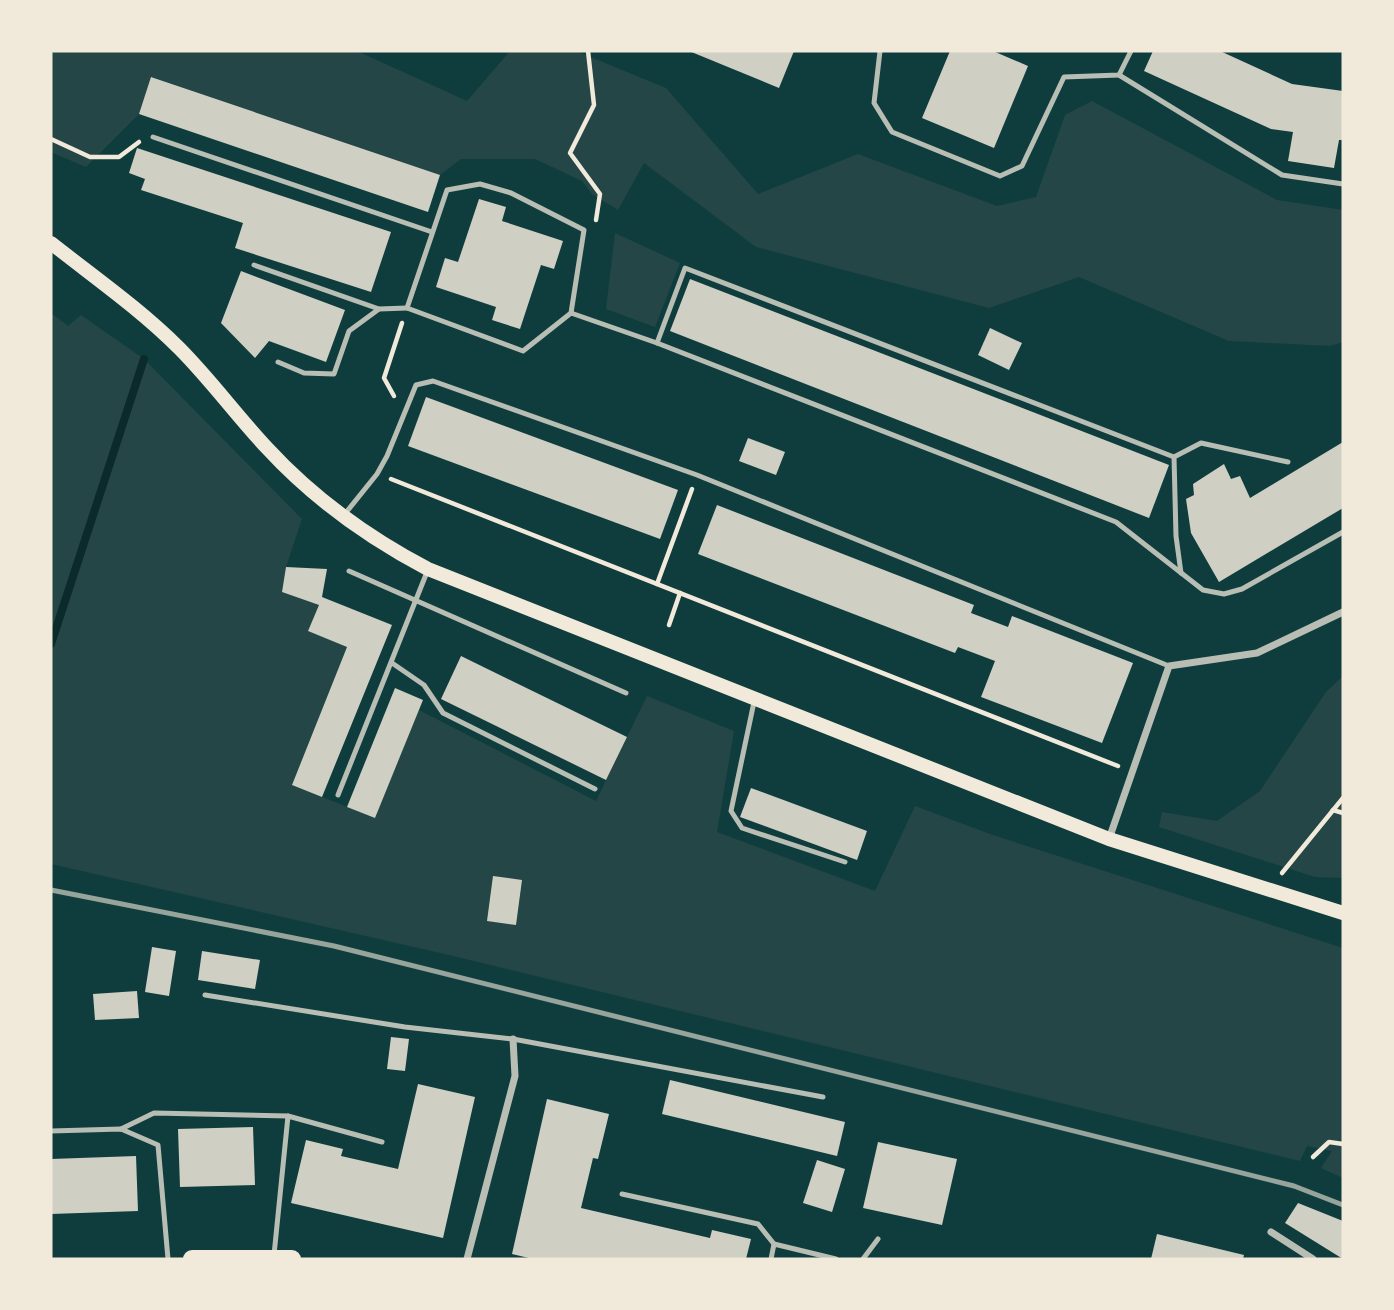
<svg xmlns="http://www.w3.org/2000/svg" width="1394" height="1310" font-family="'DejaVu Sans',sans-serif">
	<rect width="100%" height="100%" fill="#0f3d3e"/>
	<!-- green -->
	<g fill="#244646">
		<polygon points="51,51 357,51 467,101 510,51 576,51 666,88 758,194 858,154 997,206 1036,197 1065,115 1092,101 1277,200 1343,210 1343,342 1330,346 1229,341 1079,277 989,308 756,247 644,163 618,210 592,194 582,181 535,159 461,159 440,175 152,77 139,114 86,167 51,152"/>
		<polygon points="615,233 680,263 655,327 606,309"/>
		<polygon points="51,313 68,326 81,315 144,359 302,519 286,567 282,592 319,605 308,631 347,647 292,785 375,818 419,710 596,801 647,696 734,731 717,832 875,891 915,806 990,834 1343,948 1343,1178 1321,1168 1332,1151 1307,1146 1300,1161 449,955 51,864"/>
		<polygon points="1343,676 1343,878 1315,877 1159,827 1162,812 1217,821 1260,791 1326,692"/>
	</g>
	<g fill="none" stroke-linecap="round" stroke-linejoin="round">
		<!-- stream -->
		<polyline stroke="#0a2a2b" stroke-width="8" points="51,644 144,359"/>
	</g>
	<!-- building -->
	<g fill="#cfcfc3">
		<polygon points="689,51 794,51 779,88"/>
		<polygon points="950,51 993,51 1028,66 994,148 922,118"/>
		<polygon points="1153,51 1220,51 1292,84 1343,91 1343,140 1339,140 1334,168 1288,161 1293,132 1271,129 1144,71"/>
		<polygon points="151,77 440,175 428,212 139,114"/>
		<polygon points="137,148 391,232 371,292 235,248 243,223 141,190 145,179 129,173"/>
		<polygon points="479,199 506,207 502,221 563,241 554,269 541,265 520,329 492,320 496,307 436,287 445,258 458,262"/>
		<polygon points="241,271 345,310 326,362 269,341 255,358 221,323"/>
		<polygon points="690,279 1169,465 1149,518 670,331"/>
		<polygon points="990,328 1022,343 1009,370 978,355"/>
		<polygon points="426,397 678,490 660,539 408,446"/>
		<polygon points="748,438 785,452 776,475 739,461"/>
		<polygon points="1343,442 1343,508 1219,582 1191,533 1186,499 1194,495 1193,484 1224,464 1231,479 1240,476 1250,498"/>
		<polygon points="717,505 974,605 971,613 1008,627 1012,616 1133,663 1102,743 981,697 995,661 958,647 955,653 698,554"/>
		<polygon points="286,567 327,569 322,597 392,625 322,797 292,785 347,647 308,631 319,605 282,592"/>
		<polygon points="461,656 627,737 606,780 441,699"/>
		<polygon points="395,688 423,700 375,818 347,807"/>
		<polygon points="751,788 867,831 857,860 740,817"/>
		<polygon points="493,876 522,880 516,925 487,921"/>
		<polygon points="152,947 176,951 169,996 145,992"/>
		<polygon points="202,951 260,960 255,989 198,980"/>
		<polygon points="137,991 139,1018 95,1020 93,994"/>
		<polygon points="391,1037 409,1039 405,1071 387,1069"/>
		<polygon points="670,1080 845,1122 837,1156 662,1114"/>
		<polygon points="418,1084 475,1097 443,1238 291,1203 306,1140 343,1149 341,1156 398,1169"/>
		<polygon points="547,1099 609,1114 598,1159 593,1158 581,1208 710,1238 712,1230 751,1239 746,1259 533,1259 512,1254"/>
		<polygon points="253,1127 255,1185 180,1187 178,1129"/>
		<polygon points="878,1142 957,1159 942,1225 863,1208"/>
		<polygon points="136,1156 138,1211 51,1214 51,1159"/>
		<polygon points="817,1160 845,1169 832,1212 803,1203"/>
		<polygon points="1298,1203 1343,1221 1343,1259 1285,1223"/>
		<polygon points="1157,1234 1244,1255 1243,1259 1151,1259"/>
	</g>
	<g fill="none" stroke-linecap="round" stroke-linejoin="round">
		<!-- path -->
		<g stroke="#f1e9da" stroke-width="4.5">
			<polyline points="588,51 594,105 570,153 600,194 596,220"/>
			<polyline points="51,139 90,157 119,157 139,142"/>
			<polyline points="394,396 384,378 402,323"/>
			<polyline points="391,479 1118,766"/>
			<polyline points="657,584 692,489"/>
			<polyline points="669,625 680,593"/>
			<polyline points="1333,810 1343,813"/>
			<polyline points="1282,873 1343,798"/>
			<polyline points="1313,1157 1329,1142 1343,1144"/>
		</g>
		<!-- service -->
		<g stroke="#b8beb3" stroke-width="5">
			<polyline points="880,51 874,103 892,132 1000,176 1022,166 1064,77 1119,75 1131,51"/>
			<polyline points="1119,75 1282,175 1343,184"/>
			<polyline points="153,137 432,232"/>
			<polygon points="480,184 511,193 584,230 571,313 523,351 407,308 447,190"/>
			<polyline points="254,265 379,309"/>
			<polyline points="571,313 657,343 1116,522 1203,590 1224,594 1242,589 1343,532"/>
			<polyline points="657,343 685,268 1174,457"/>
			<polyline points="278,362 304,373 334,374 349,331 379,309 407,308"/>
			<polyline points="344,515 377,474 387,456 416,385 433,381 697,475 1169,666"/>
			<polyline points="349,571 626,693"/>
			<polyline points="1181,573 1176,536 1174,457 1201,443 1288,462"/>
			<polyline points="392,663 424,685 443,713 595,789"/>
			<polyline points="754,702 731,811 742,828 845,862"/>
			<polyline points="338,795 427,572"/>
			<polyline points="205,995 405,1027 513,1039 823,1097"/>
			<polyline points="121,1129 154,1113 288,1116"/>
			<polyline points="51,1131 121,1129 158,1145 168,1259"/>
			<polyline points="622,1194 758,1224 774,1244"/>
			<polyline points="274,1255 288,1116 382,1142"/>
			<polyline points="771,1259 774,1244 836,1259"/>
			<polyline points="863,1259 878,1239"/>
		</g>
		<!-- minor -->
		<g stroke="#b8beb3" stroke-width="7">
			<polyline points="1109,839 1169,666 1257,653 1343,612"/>
			<polyline points="1271,1232 1313,1259"/>
			<polyline points="467,1259 515,1076 513,1039"/>
		</g>
		<!-- secondary -->
		<path stroke="#f1e9da" stroke-width="14" d="M 51,243 C 94,277 140,309 179,348 C 210,379 237,416 267,448 C 314,499 367,537 428,569 L 1109,839 L 1343,913"/>
		<!-- primary -->
		<polyline stroke="#f1e9da" stroke-width="18" points="192,1259 292,1259"/>
		<!-- rail -->
		<polyline stroke="#97a49c" stroke-width="5" points="51,890 334,946 1294,1186 1343,1205"/>
	</g>
	<!-- border -->
	<rect width="1394" height="1310" fill="none" stroke="#f1e9da" stroke-width="105"/>
</svg>
